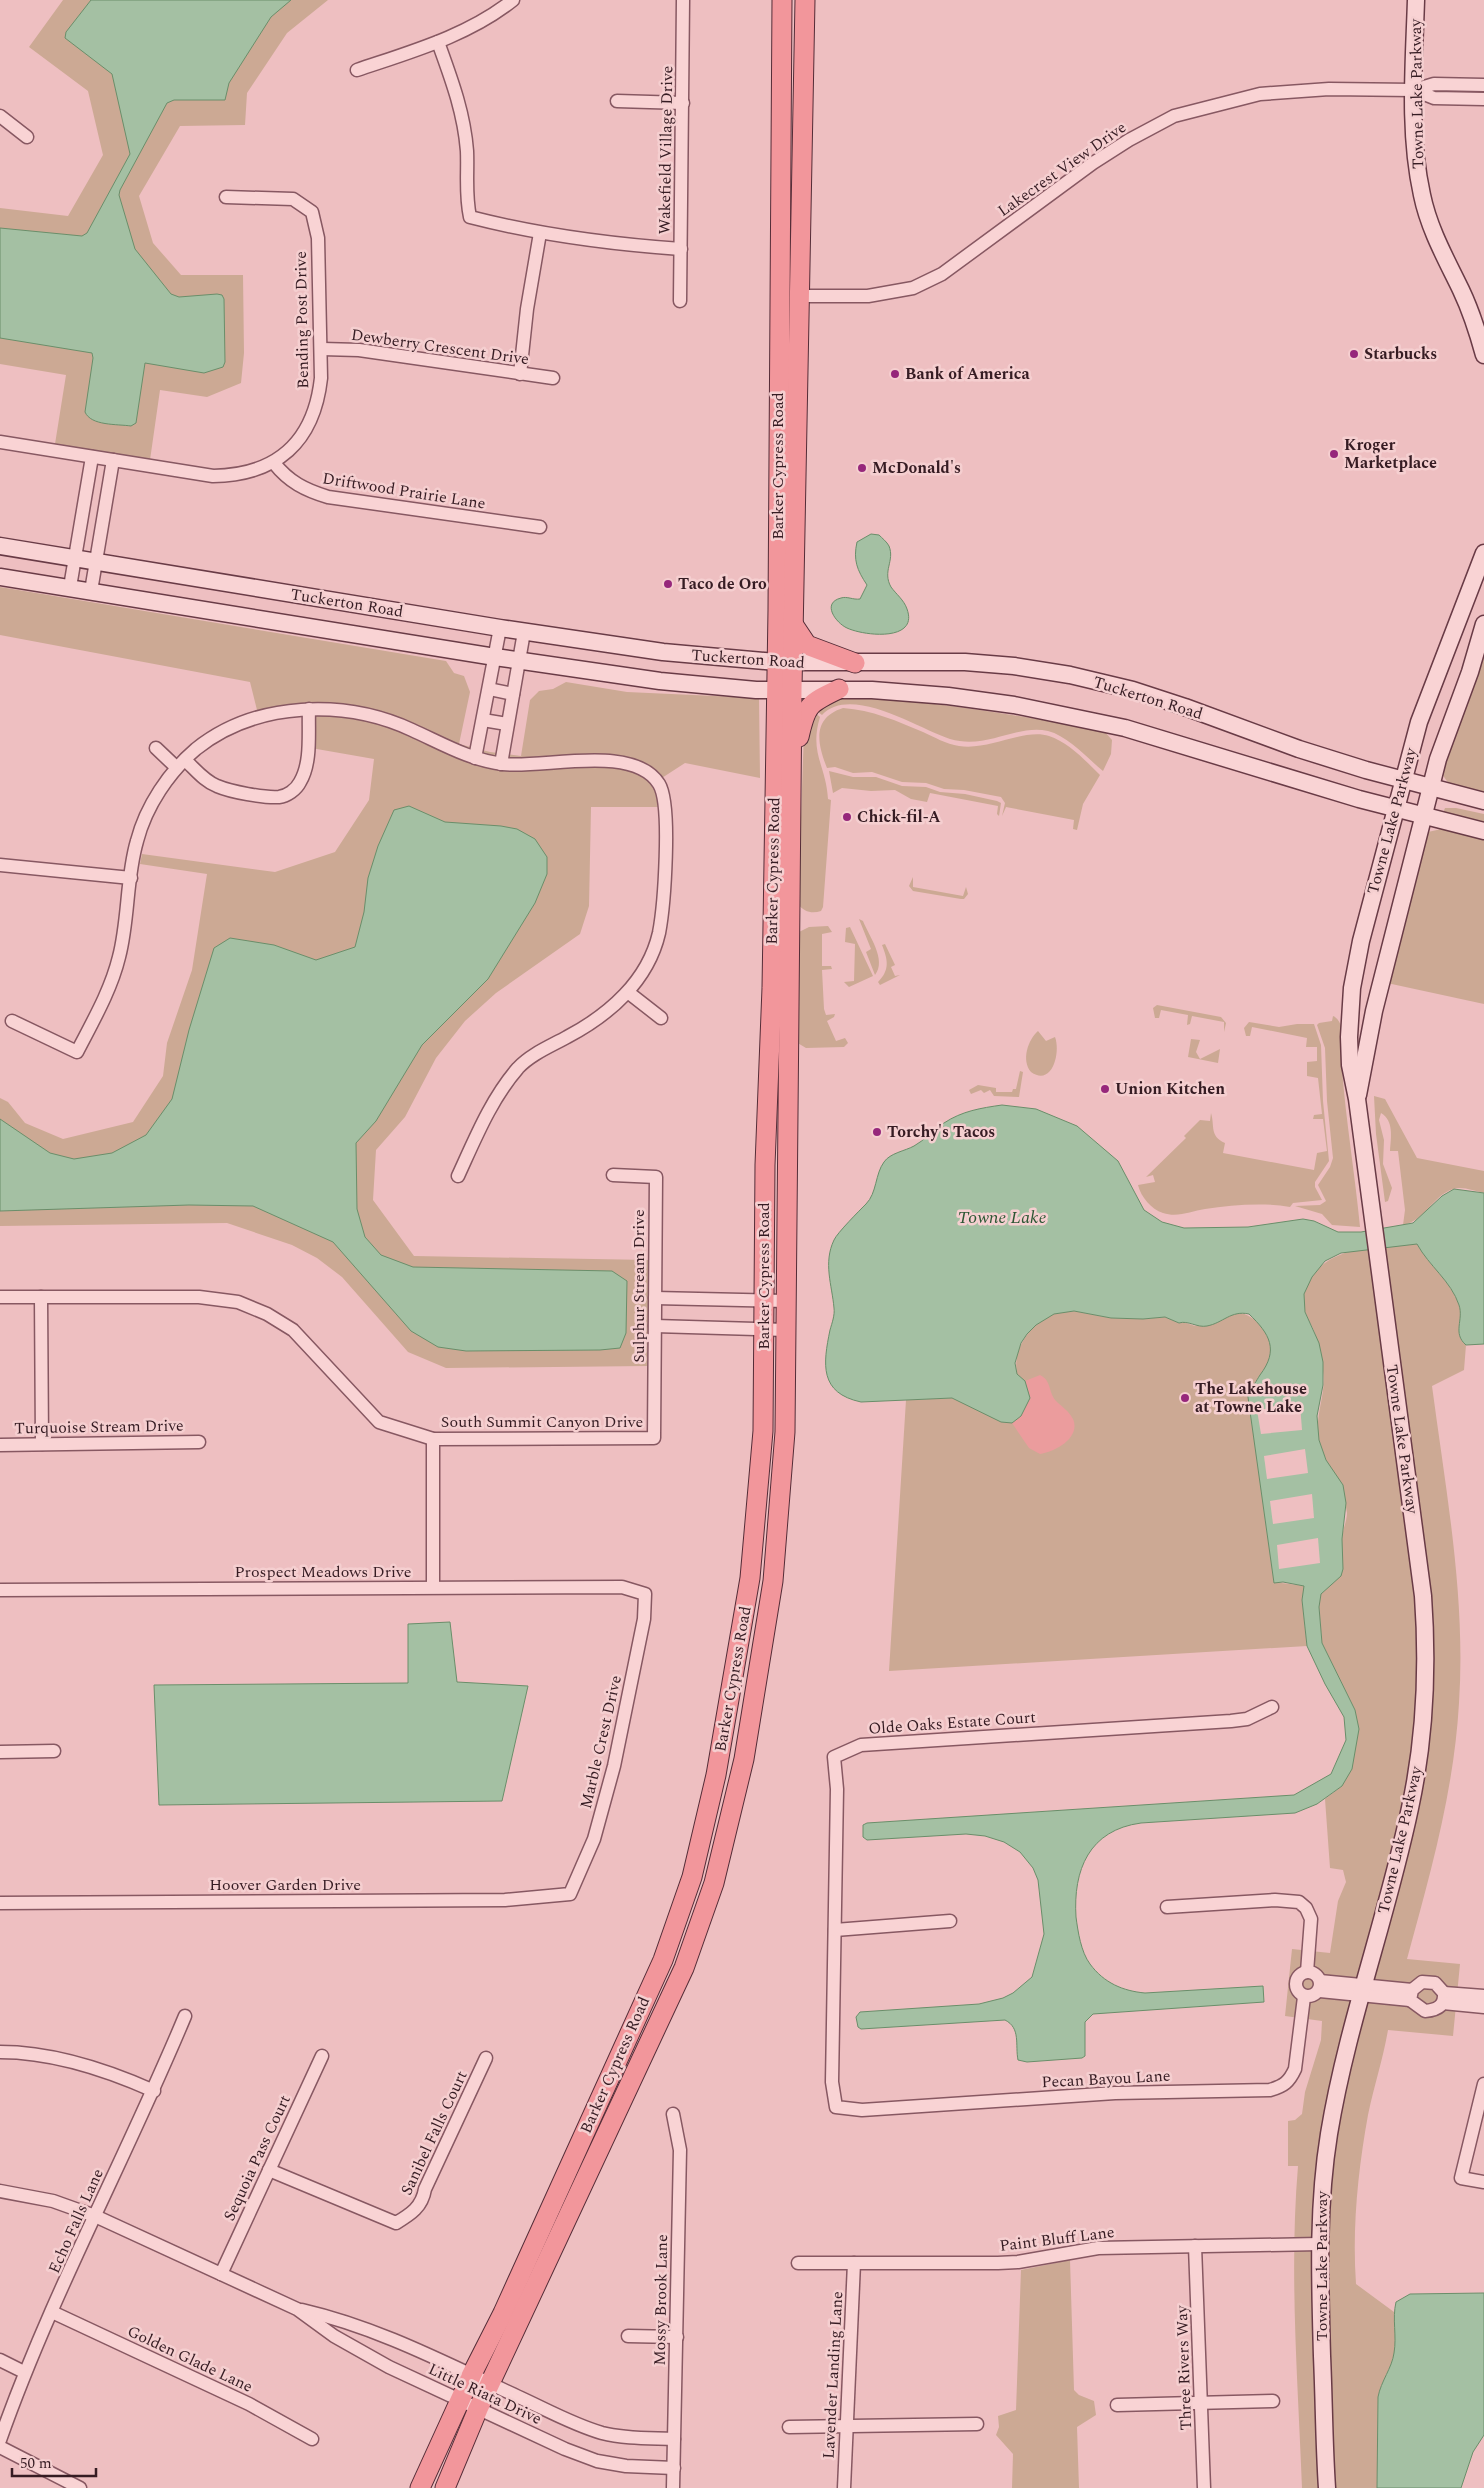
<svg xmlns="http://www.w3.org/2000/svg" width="1484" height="2488" font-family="Spectral,serif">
	<rect width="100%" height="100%" fill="#eebfc1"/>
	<!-- green -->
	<g fill="#cca994">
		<polygon points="63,0 328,0 287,33 247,93 245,125 180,126 139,196 153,243 181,275 243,275 244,353 241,383 207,397 160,390 150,460 55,444 66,375 0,364 0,208 68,216 103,155 88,91 29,47"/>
		<polygon points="0,587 446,661 454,673 464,676 470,692 459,744 490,752 521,756 530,700 539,691 553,689 566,682 627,692 759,698 760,778 685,763 651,785 656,792 658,807 591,807 589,906 580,934 496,993 465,1021 436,1058 405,1117 376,1150 373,1200 414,1256 650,1260 647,1366 446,1368 408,1352 342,1277 317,1258 292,1245 227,1223 0,1226 0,1098 8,1102 25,1123 63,1139 133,1122 163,1076 167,1043 192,970 207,874 140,864 142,854 275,872 335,852 369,800 374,759 311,748 316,702 257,710 250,682 0,635"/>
		<path d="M 1484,647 L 1484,795 C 1465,790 1446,790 1441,769 Z"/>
		<path d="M 842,696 C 932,701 1016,714 1105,732 L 1112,740 L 1111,754 L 1103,771 C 1087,758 1068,736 1048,731 C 1016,724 987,750 950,739 C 919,729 851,684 822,715 L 814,709 Z"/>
		<path d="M 843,708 C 872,710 897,721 923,732 C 934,737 946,744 959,746 C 989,751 1024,728 1049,736 C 1068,742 1086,761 1100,775 L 1083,804 L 1077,830 L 1073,829 L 1074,820 L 1006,807 L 1002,816 L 1005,803 L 1001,797 L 964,790 L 944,789 L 926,783 L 902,782 L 872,772 L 853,773 L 835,767 L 827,768 C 817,743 812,718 843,708 Z"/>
		<path d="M 812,710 L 820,717 C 809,753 826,765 828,799 L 831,800 L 823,907 L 821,911 C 812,914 804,912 798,904 L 804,731 Z"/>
		<polygon points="829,771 853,777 876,777 902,786 926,787 940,792 965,794 997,801 1001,803 999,816 997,814 998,806 930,793 927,802 911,799 895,790 871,791 842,788 833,793"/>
		<polygon points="1445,808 1456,808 1484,814 1484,824 1443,813"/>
		<polygon points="1446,828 1484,836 1484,1004 1387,983 1428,832"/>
		<polygon points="913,877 913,887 963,896 966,887 968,894 964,899 961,899 913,891 909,886"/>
		<path d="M 859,919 L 863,921 C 869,936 887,960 875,975 L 866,952 L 871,949 Z"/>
		<polygon points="828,926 832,932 822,934 822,966 831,966 832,969 822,970 824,1009 826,1015 835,1014 834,1017 827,1021 836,1041 845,1038 848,1043 844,1047 806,1048 796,1042 799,932 809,927"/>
		<polygon points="850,927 873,976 849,987 844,982 854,981 855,944 845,942 846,928"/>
		<path d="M 885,944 L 895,965 L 891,967 L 895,976 L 900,975 L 880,985 L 878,982 C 890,970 888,960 882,945 Z"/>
		<polygon points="1157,1005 1221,1017 1226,1023 1224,1032 1224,1022 1192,1016 1190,1024 1187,1025 1188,1015 1161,1010 1159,1018 1155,1018 1153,1008"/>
		<path d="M 1333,1016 C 1348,1022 1341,1055 1342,1069 C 1346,1122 1355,1174 1360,1227 L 1332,1225 L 1322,1214 L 1295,1206 L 1320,1205 L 1326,1201 L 1318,1185 L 1330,1167 L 1333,1158 L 1327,1101 L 1325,1048 L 1317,1025 L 1319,1023 L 1332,1021 Z"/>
		<path d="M 1249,1022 L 1279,1027 L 1297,1024 L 1314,1024 L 1321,1045 L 1323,1101 L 1329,1161 L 1315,1182 L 1315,1187 L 1322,1200 L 1293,1203 L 1290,1207 C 1263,1202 1232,1205 1205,1209 C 1191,1211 1178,1218 1163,1213 C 1151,1209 1141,1197 1138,1185 L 1155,1182 L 1153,1175 L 1146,1177 L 1186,1138 L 1184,1136 L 1200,1120 L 1210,1121 L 1211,1113 C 1215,1126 1209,1136 1225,1143 L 1223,1153 L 1314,1170 L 1317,1153 L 1327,1151 L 1323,1119 L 1313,1119 L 1314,1115 L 1322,1114 L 1318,1078 L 1307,1076 L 1307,1062 L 1317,1061 L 1317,1047 L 1306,1047 L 1307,1038 L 1252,1027 L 1250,1036 L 1246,1036 L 1244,1028 Z"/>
		<path d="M 1038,1031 L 1046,1041 L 1055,1037 C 1061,1053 1052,1087 1031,1072 C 1021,1060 1028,1040 1038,1031 Z"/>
		<polygon points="1191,1039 1200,1040 1196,1052 1200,1059 1220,1049 1218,1063 1188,1057"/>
		<polygon points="1020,1071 1023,1072 1019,1097 994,1096 990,1090 984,1093 981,1090 971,1094 969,1090 978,1085 996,1088 996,1092 1012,1092 1013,1089 1016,1089"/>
		<path d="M 1374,1096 L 1385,1099 L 1417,1158 L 1484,1171 L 1484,1193 C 1475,1191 1462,1186 1453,1189 C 1432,1196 1425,1221 1403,1225 L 1405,1210 L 1398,1151 L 1390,1151 C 1391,1137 1394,1121 1381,1113 L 1379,1120 L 1384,1140 L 1383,1164 L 1392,1188 L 1388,1201 L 1385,1202 L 1376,1134 Z"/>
		<path d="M 1412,1243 L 1417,1244 C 1429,1266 1451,1281 1459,1305 C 1464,1320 1452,1333 1466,1345 L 1464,1370 L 1432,1386 C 1446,1492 1466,1597 1459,1703 C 1454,1791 1430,1875 1407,1959 L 1460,1964 L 1453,2036 L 1388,2030 C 1383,2059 1374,2086 1368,2115 C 1358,2170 1352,2228 1356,2284 L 1394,2312 C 1395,2326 1397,2342 1394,2356 C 1390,2370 1381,2382 1378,2397 L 1377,2488 L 1302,2488 C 1298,2381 1289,2273 1298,2166 L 1288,2166 L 1288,2121 L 1295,2120 L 1302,2114 L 1305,2092 L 1321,2040 L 1322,2021 L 1285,2016 L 1292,1949 L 1330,1953 L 1338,1901 L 1346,1882 L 1343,1870 L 1330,1868 L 1325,1799 L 1342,1786 L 1355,1710 L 1322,1643 L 1319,1607 L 1320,1594 C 1351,1568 1340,1574 1342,1539 C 1342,1531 1347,1521 1347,1513 C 1344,1486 1324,1464 1319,1439 C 1314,1415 1327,1393 1323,1371 C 1321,1359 1319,1345 1315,1334 C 1312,1324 1305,1316 1304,1306 C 1302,1296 1305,1288 1310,1280 C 1330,1245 1376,1248 1412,1243 Z"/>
		<path d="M 1074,1311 L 1111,1318 L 1143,1319 L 1165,1317 L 1179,1323 L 1183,1322 L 1195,1326 L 1235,1312 C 1255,1313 1274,1335 1270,1355 C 1269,1363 1264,1369 1260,1376 C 1255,1381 1254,1387 1248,1390 L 1274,1582 L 1305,1586 L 1302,1600 L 1307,1646 L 889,1671 L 906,1400 L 952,1398 L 968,1405 L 1017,1374 C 1012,1349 1030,1324 1054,1314 C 1060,1312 1067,1312 1074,1311 Z"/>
		<polygon points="1070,2260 1074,2390 1079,2395 1094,2401 1096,2415 1077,2427 1079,2488 1012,2488 1013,2454 996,2435 999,2427 998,2416 1016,2410 1021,2270"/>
	</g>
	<!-- sand -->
	<path fill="#eb9c9d" d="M 1040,1375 C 1052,1381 1048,1392 1056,1401 C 1061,1406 1069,1411 1073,1419 C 1081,1438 1055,1452 1040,1454 L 1029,1448 L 1012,1423 L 1021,1415 L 1030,1398 L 1025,1381 Z"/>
	<!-- water -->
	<g fill="#a4c0a3" stroke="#6a8e6a">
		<path d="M 91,0 L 291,0 L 271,17 L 229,83 L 225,100 L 174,100 L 167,103 L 120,190 L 119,195 L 135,249 L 171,294 L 179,297 L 217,294 L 222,295 L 224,299 L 225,362 L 223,367 L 204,373 L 145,363 L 136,423 L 131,426 C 117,424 91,426 85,412 L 93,358 L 92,353 L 0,338 L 0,228 L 82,236 L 87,233 L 130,154 L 112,74 L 65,38 L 66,32 Z"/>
		<path d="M 871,534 L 879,535 C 882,538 887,542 889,546 C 895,561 882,571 891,587 C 896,594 904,600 907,609 C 919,642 864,636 847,628 C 836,623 821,603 841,598 C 847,596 853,600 860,599 L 867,585 C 857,570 853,560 857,542 Z"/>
		<polygon points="409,806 445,822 501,826 517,829 535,839 547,857 547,874 535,903 488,979 422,1045 376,1121 356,1143 357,1209 365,1237 381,1255 413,1267 612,1271 627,1281 626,1333 620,1348 600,1350 466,1351 438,1347 411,1331 333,1242 253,1206 189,1205 0,1211 0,1119 50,1153 74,1159 112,1153 146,1135 172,1099 189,1030 214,948 230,938 274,945 316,960 355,947 364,912 368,878 378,846 394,810"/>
		<path d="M 1002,1105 L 1036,1109 L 1077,1126 L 1118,1161 L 1144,1210 L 1162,1222 L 1184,1228 L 1248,1227 L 1303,1219 L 1314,1221 L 1338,1232 L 1361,1232 L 1413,1223 L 1442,1196 L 1454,1189 L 1484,1193 L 1484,1344 L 1466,1345 C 1452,1333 1464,1320 1459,1305 C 1451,1281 1429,1266 1417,1244 L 1341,1253 L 1325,1261 L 1312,1277 L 1304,1294 L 1305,1312 L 1319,1343 L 1323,1362 L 1323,1385 L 1317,1416 L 1319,1440 L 1326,1460 L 1343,1485 L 1346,1503 L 1342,1539 L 1343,1569 L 1341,1576 L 1321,1594 L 1319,1607 L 1322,1643 L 1355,1710 L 1359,1729 L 1352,1769 L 1342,1786 L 1317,1804 L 1295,1813 L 1141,1823 C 1089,1830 1073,1870 1076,1917 C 1078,1932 1081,1952 1090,1964 C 1104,1983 1123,1991 1145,1993 L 1263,1986 L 1264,2002 L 1093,2014 L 1085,2022 L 1085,2056 L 1082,2058 L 1027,2062 L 1018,2060 C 1015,2045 1021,2028 1005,2020 L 861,2029 L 858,2027 L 856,2017 L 860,2012 L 979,2004 L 1003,1998 L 1013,1993 L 1032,1977 L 1044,1934 L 1038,1880 L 1033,1868 L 1020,1852 L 1004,1842 L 985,1836 L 966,1834 L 867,1840 L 863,1837 L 863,1825 L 867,1823 L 1294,1795 L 1331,1774 L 1346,1740 L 1344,1717 L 1325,1684 L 1307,1646 L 1302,1600 L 1304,1586 L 1283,1582 L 1274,1583 L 1247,1390 C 1254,1387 1256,1381 1260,1375 C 1279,1350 1270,1334 1249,1314 C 1231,1310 1223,1323 1207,1326 C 1197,1328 1188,1320 1179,1323 L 1165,1317 L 1143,1319 L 1111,1318 L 1074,1311 L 1054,1314 L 1036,1325 L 1027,1334 L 1021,1343 L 1015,1363 L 1017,1374 L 1025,1381 L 1030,1398 L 1021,1416 L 1012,1423 L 1001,1422 L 952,1398 L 861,1402 C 819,1393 823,1364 830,1330 C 832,1323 835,1315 834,1308 C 832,1285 823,1263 834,1240 C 837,1233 860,1210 866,1204 C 877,1193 875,1174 884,1162 C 890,1153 905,1151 914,1146 C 925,1140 933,1130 944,1123 C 962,1111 981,1108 1002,1105 Z"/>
		<polygon points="450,1622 457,1682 528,1686 502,1801 159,1805 154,1685 408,1683 408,1624"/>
		<path d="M 1484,2293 L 1484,2435 L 1473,2452 L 1461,2488 L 1377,2488 L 1378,2397 C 1381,2381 1392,2368 1394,2353 C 1397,2336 1392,2319 1396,2302 L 1410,2294 Z"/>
	</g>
	<!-- pier -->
	<g fill="#eebfc1">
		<polygon points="1300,1404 1302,1430 1261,1434 1257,1410"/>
		<polygon points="1305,1449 1308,1473 1267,1479 1264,1456"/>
		<polygon points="1312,1494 1314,1518 1273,1524 1270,1501"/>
		<polygon points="1318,1538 1320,1563 1279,1569 1277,1545"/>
	</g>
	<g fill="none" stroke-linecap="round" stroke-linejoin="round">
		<!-- street casing -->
		<g stroke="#875862" stroke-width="15">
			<g id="street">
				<path d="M 438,42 C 451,78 464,112 467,151 C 468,173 465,194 470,217 C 540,235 609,244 681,249"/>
				<path d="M 357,70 C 410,52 468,36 513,0"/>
				<polyline points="1414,90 1434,98 1484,99"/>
				<polyline points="617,101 683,103"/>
				<polyline points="0,116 27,137"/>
				<polyline points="799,296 868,296 913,288 942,274 1093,163 1129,140 1174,116 1260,94 1329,89 1414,90 1434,84 1484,85"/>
				<polyline points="680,301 683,0"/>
				<polyline points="322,349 359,350 553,378"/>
				<polyline points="520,374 527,309 540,233"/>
				<path d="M 0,442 L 213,476 C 277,475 314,442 321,378 L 318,238 L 312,212 L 293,199 L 226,197"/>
				<path d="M 274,463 C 289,482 305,490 328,497 L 540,527"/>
				<polyline points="70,587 92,457"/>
				<polyline points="91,591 113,460"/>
				<polyline points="489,689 513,694"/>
				<polyline points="483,720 507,724"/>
				<polyline points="156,748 176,767"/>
				<polyline points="475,758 500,628"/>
				<path d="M 185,760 C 195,769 204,781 217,786 C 231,792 264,798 279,797 C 287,796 296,790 300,782 C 312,762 308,732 309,709"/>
				<polyline points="501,764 524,632"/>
				<polyline points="0,865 131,878"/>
				<polyline points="629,993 661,1018"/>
				<path d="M 12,1021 L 77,1052 C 93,1021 111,990 119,957 C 129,919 126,878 137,841 C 146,806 169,772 196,749 C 256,701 345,699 412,730 C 443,744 470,760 503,764 C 543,769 633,743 659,784 C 672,805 664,907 659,933 C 648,981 609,1015 567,1037 C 551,1046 531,1054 518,1068 C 491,1099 475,1139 458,1176"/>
				<polyline points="0,1297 199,1297 238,1302 267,1314 293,1330 379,1422 433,1439 654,1438 656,1177 613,1175"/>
				<polyline points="41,1297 42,1444"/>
				<polyline points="655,1298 786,1301"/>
				<polyline points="655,1326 786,1330"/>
				<polyline points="433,1439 433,1587"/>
				<polyline points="0,1445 199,1442"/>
				<polyline points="0,1590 622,1587 645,1594 644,1619 614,1766 594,1839 570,1894 505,1900 0,1903"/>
				<path d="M 1272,1707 L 1247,1719 L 1231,1721 L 861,1745 L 834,1757 L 837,1789 L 832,2082 L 836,2107 L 862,2110 L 1115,2093 L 1270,2090 C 1284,2086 1289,2082 1295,2069 L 1304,1997"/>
				<polyline points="0,1752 54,1751"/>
				<polyline points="1167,1907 1275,1900 1299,1902 1306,1908 1311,1919 1307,1972"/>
				<polyline points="835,1930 950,1921"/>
				<circle cx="1308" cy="1984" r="12"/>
				<polyline points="1320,1981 1412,1990"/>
				<path d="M 1422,1982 L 1435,1983 L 1444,1993 C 1445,2006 1437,2010 1425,2011 L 1410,2000 L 1412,1990 Z"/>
				<polyline points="1320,1991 1410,2000"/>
				<polyline points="1444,1993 1484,1996"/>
				<polyline points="1443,2003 1484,2007"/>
				<path d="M 0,2052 C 52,2052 107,2070 154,2091"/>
				<polyline points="1484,2084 1461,2178 1484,2182"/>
				<polyline points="673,2114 680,2150 673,2488"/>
				<path d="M 269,2170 L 396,2223 C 411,2214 422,2207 425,2189 L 486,2058"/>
				<polyline points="0,2191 53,2201 95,2216 297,2309 334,2336 389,2367 565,2449 597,2461 626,2466 674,2468"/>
				<polyline points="1195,2246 1204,2488"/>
				<polyline points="798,2263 998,2263 1018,2262 1098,2248 1319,2244"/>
				<polyline points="221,2274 322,2056"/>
				<path d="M 302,2310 C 380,2328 449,2365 521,2398 C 547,2410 574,2425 602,2433 C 625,2439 650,2438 674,2439"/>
				<polyline points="52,2312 249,2404 312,2439"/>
				<polyline points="628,2336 677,2337"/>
				<polyline points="0,2360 24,2372"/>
				<polyline points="1117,2405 1273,2401"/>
				<polyline points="789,2427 977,2424"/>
				<path d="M 0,2440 C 51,2295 126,2158 185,2016"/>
				<polyline points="0,2447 80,2488"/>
				<polyline points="844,2488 854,2263"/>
			</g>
		</g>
		<!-- secondary casing -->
		<g stroke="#693b46" stroke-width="19">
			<g id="secondary">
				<path d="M 1416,0 C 1414,64 1408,132 1422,195 C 1429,229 1446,259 1461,290 C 1471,311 1478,333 1484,355"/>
				<polyline points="0,546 500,628 663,652 776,662 965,662 1014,666 1070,675 1133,690 1185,707 1299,749 1366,770 1484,801"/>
				<polyline points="0,577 495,657 660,681 756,690 872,690 948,696 1014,705 1125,728 1359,799 1484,831"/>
				<polyline points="1358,1095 1374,1011 1438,759 1470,672 1484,624"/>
				<path d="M 1327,2488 C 1324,2444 1324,2400 1322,2356 C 1320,2282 1317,2208 1329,2134 C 1347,2024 1387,1918 1410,1808 C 1425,1739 1428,1666 1423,1596 L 1357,1099 L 1350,1065 L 1349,1037 L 1352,988 L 1361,941 L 1419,722 L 1484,553"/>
			</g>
		</g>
		<!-- primary casing -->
		<g stroke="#542c37" stroke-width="21">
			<g id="primary">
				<polyline points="793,624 807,645 855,663"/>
				<path d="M 799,737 C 806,705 809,703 839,689"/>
				<polyline points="420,2488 472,2374 503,2313 663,1960 692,1877 716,1775 750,1578 763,1431 765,1165 772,988 778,610 782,0"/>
				<polyline points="445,2488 478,2409 684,1968 714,1883 744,1759 773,1581 785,1432 792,689 805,0"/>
			</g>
		</g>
		<!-- street -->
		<use href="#street" stroke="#f9d3d4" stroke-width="12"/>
		<!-- secondary -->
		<use href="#secondary" stroke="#f9d3d4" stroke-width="16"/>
		<!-- primary -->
		<use href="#primary" stroke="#f2969b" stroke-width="19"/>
	</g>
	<!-- markers -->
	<g fill="#96277b" stroke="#f5cfd0" stroke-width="2">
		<circle cx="1354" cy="354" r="5"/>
		<circle cx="895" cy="374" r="5"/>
		<circle cx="1334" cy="454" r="5"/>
		<circle cx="862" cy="468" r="5"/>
		<circle cx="668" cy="584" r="5"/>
		<circle cx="847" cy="817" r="5"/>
		<circle cx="1105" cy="1089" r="5"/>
		<circle cx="877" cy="1132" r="5"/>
		<circle cx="1185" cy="1398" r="5"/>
	</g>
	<g text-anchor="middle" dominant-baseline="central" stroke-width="5" stroke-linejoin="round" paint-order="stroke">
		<!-- street labels -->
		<g font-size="16" fill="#361c23" stroke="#f5cfd0">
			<text transform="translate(1417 94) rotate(-91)">Towne Lake Parkway</text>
			<text transform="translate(666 150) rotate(-89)">Wakefield Village Drive</text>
			<text transform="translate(1062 169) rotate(-35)">Lakecrest View Drive</text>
			<text transform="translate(302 320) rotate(-91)">Bending Post Drive</text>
			<text transform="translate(440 347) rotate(8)">Dewberry Crescent Drive</text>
			<text transform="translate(778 466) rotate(-90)">Barker Cypress Road</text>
			<text transform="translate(404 491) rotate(9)">Driftwood Prairie Lane</text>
			<text transform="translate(347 603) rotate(9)">Tuckerton Road</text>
			<text transform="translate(748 659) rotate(4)">Tuckerton Road</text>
			<text transform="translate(1148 698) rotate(17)">Tuckerton Road</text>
			<text transform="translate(1392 821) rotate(-75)">Towne Lake Parkway</text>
			<text transform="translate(773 871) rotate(-89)">Barker Cypress Road</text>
			<text transform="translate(764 1276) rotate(-90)">Barker Cypress Road</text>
			<text transform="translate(639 1286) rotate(-90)">Sulphur Stream Drive</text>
			<text x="542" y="1422">South Summit Canyon Drive</text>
			<text transform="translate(99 1427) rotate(-1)">Turquoise Stream Drive</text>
			<text transform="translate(1402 1439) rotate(82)">Towne Lake Parkway</text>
			<text x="323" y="1572">Prospect Meadows Drive</text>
			<text transform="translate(733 1679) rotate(-80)">Barker Cypress Road</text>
			<text transform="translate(952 1723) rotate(-4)">Olde Oaks Estate Court</text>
			<text transform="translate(601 1742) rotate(-77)">Marble Crest Drive</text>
			<text transform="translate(1400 1840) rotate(-77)">Towne Lake Parkway</text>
			<text x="285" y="1885">Hoover Garden Drive</text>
			<text transform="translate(615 2065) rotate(-66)">Barker Cypress Road</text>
			<text transform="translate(1106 2079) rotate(-3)">Pecan Bayou Lane</text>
			<text transform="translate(434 2133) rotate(-65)">Sanibel Falls Court</text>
			<text transform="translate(257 2158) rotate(-65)">Sequoia Pass Court</text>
			<text transform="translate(76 2221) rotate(-66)">Echo Falls Lane</text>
			<text transform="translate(1057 2239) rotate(-7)">Paint Bluff Lane</text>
			<text transform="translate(1322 2266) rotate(-90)">Towne Lake Parkway</text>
			<text transform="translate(661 2300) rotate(-89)">Mossy Brook Lane</text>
			<text transform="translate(190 2359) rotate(25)">Golden Glade Lane</text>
			<text transform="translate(1184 2368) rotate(-92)">Three Rivers Way</text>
			<text transform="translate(833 2375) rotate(-87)">Lavender Landing Lane</text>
			<text transform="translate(485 2394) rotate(25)">Little Riata Drive</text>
		</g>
		<!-- poi labels -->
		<g font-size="16" font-weight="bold" fill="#361c23" stroke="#f5cfd0" text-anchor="start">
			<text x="1364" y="354">Starbucks</text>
			<text x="905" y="374">Bank of America</text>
			<text x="1344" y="445">Kroger<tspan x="1344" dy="18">Marketplace</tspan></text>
			<text x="872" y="468">McDonald's</text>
			<text x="678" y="584">Taco de Oro</text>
			<text x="857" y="817">Chick-fil-A</text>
			<text x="1115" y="1089">Union Kitchen</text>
			<text x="887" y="1132">Torchy's Tacos</text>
			<text x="1195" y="1389">The Lakehouse<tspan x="1195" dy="18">at Towne Lake</tspan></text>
		</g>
		<!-- water labels -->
		<g font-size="18" font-style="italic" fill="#2b5633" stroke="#f5cfd0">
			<text x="1002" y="1217">Towne Lake</text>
		</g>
	</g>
	<!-- scale -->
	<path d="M12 2468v8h84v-8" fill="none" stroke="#361c23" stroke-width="2.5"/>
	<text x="20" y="2468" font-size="15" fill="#361c23" stroke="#f5cfd0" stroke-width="4" paint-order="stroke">50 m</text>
</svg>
